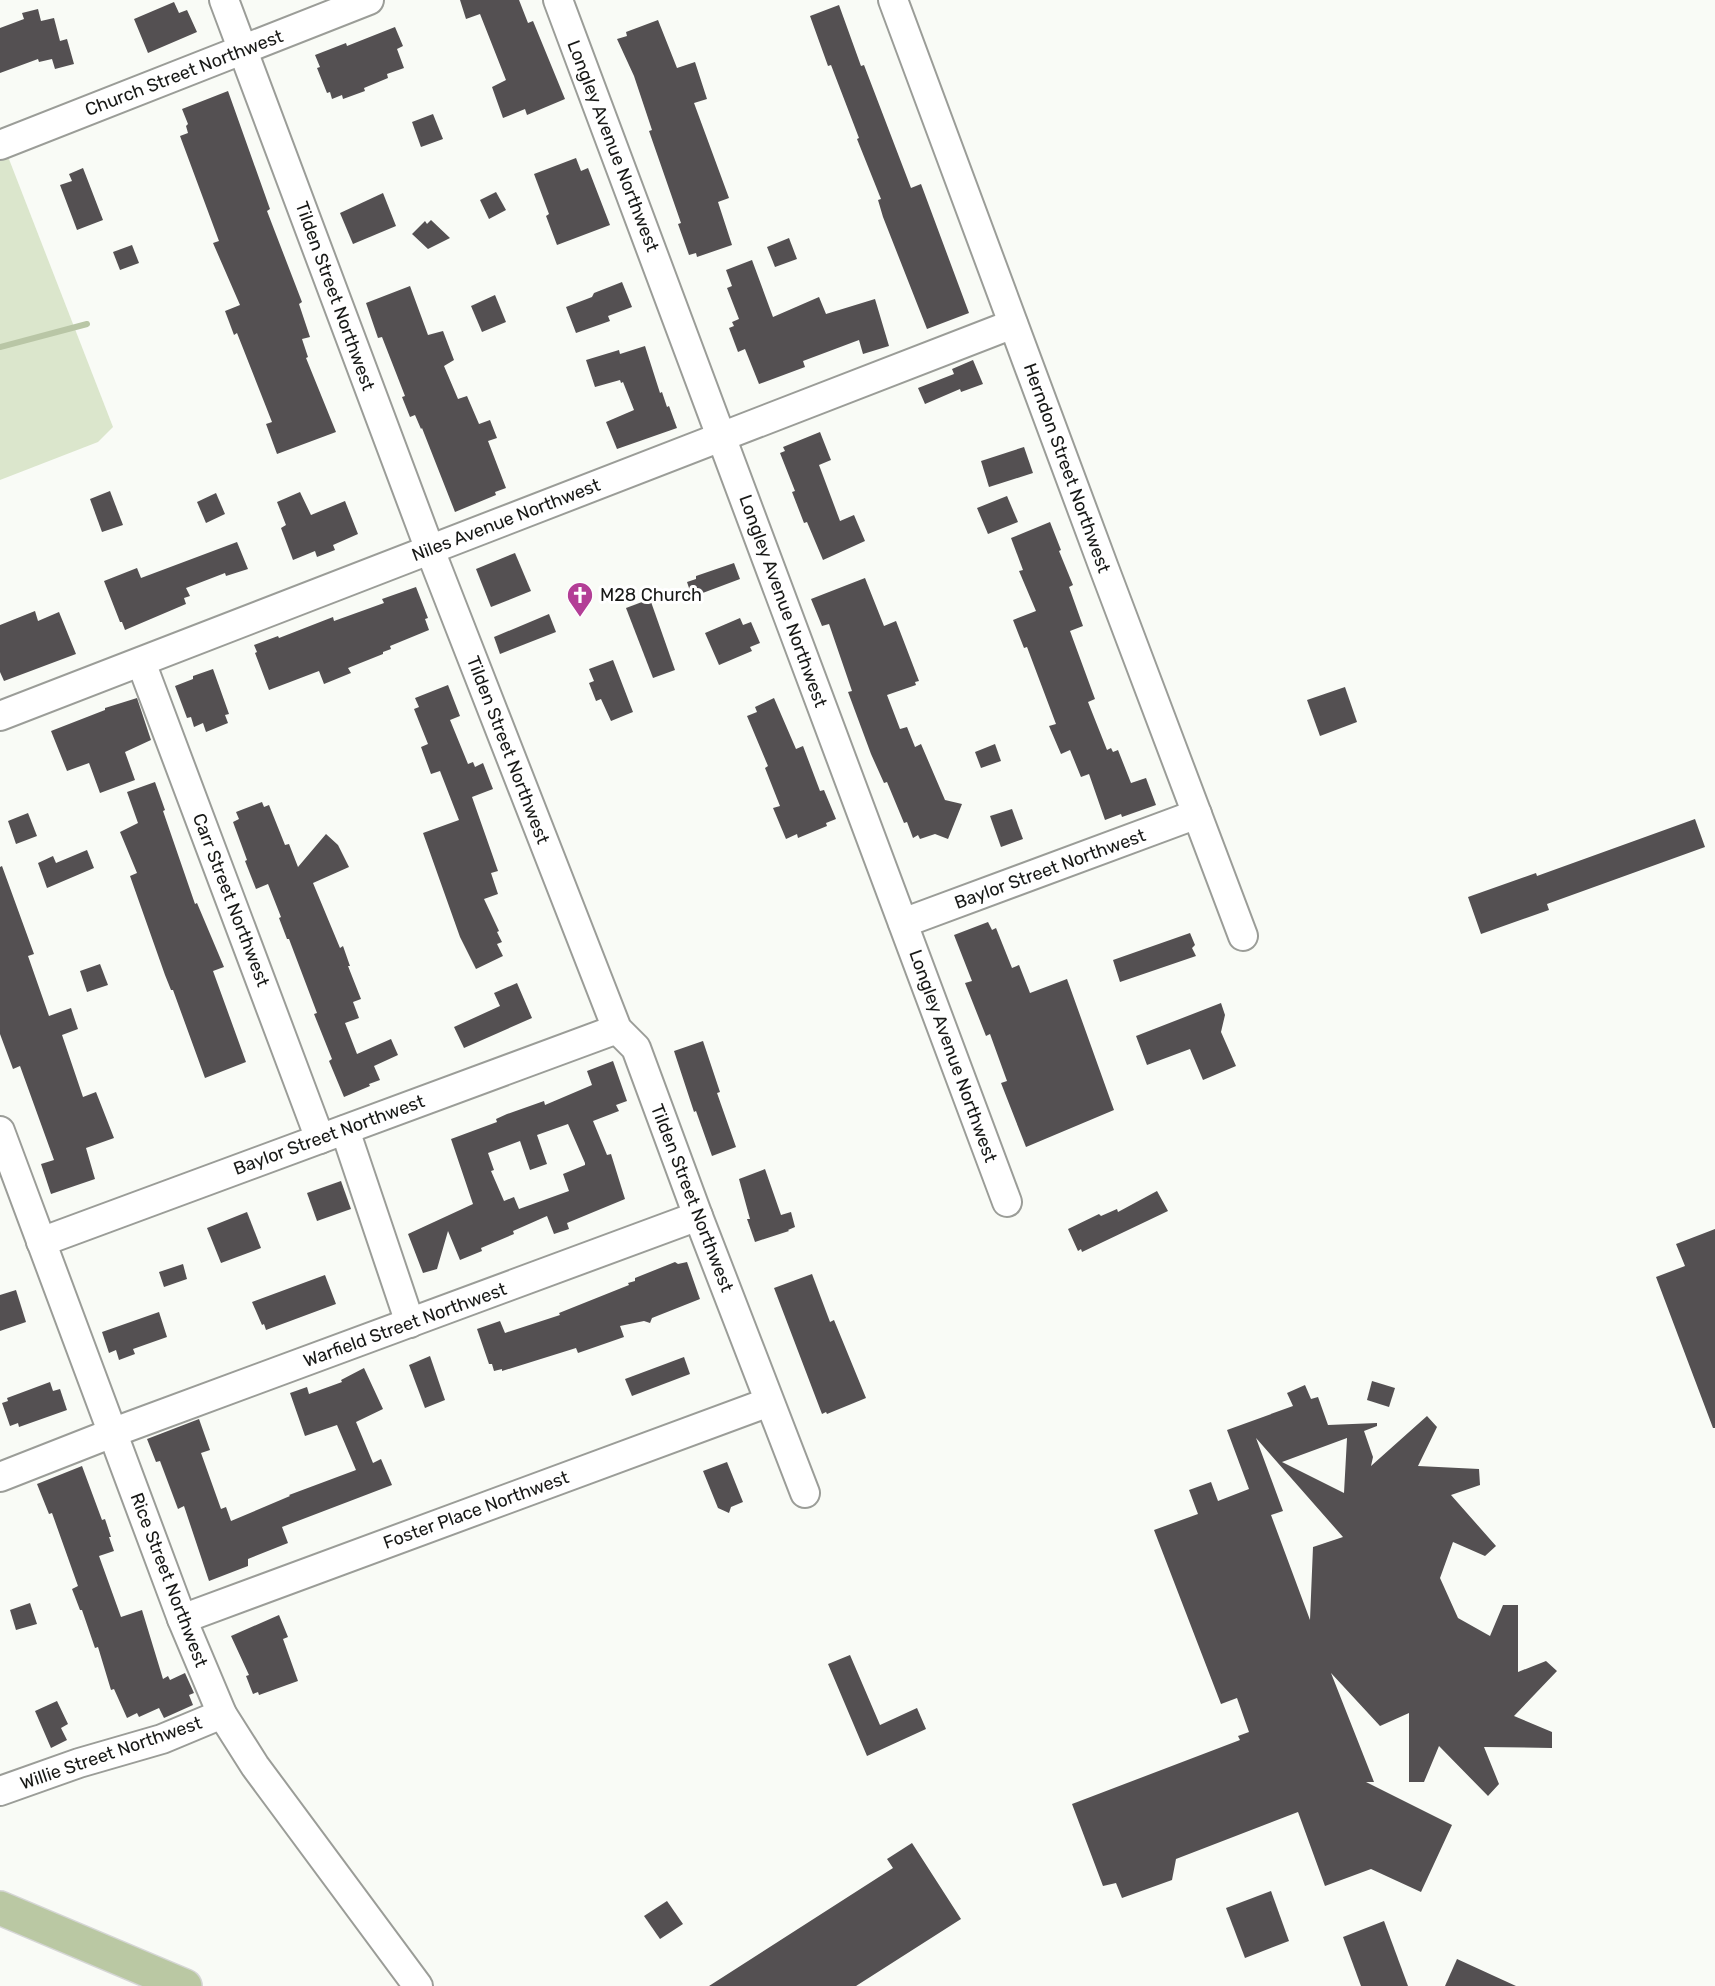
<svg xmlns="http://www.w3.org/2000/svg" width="1715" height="1986" font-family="Rubik,sans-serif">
	<rect width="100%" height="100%" fill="#f9fbf6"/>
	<!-- green -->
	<polygon fill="#dbe6cc" points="7,154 113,427 98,442 0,480 0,157"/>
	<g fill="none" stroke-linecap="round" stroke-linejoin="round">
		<!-- stream -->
		<polyline stroke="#b9c6a6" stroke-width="6" points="0,347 87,324"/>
	</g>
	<!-- building -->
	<g fill="#545052" fill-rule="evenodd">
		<polygon points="460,0 519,0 528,23 533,21 565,99 527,115 525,109 503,118 492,87 506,80 480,14 466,19"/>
		<polygon points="174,2 179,13 187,10 197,32 148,53 134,19"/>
		<polygon points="839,5 861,66 864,65 911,188 921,184 969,313 927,329 883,217 878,200 881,199 857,139 859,138 831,65 828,66 810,16"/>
		<polygon points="38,9 41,21 54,18 60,41 67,39 74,64 55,69 52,59 39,62 38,59 0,73 0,28 24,19 22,13"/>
		<polygon points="658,20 677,68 695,62 707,99 694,103 729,198 718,202 732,245 697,257 696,253 689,255 678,224 681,223 649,131 652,130 634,76 617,39 627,36 626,32"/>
		<polygon points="395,27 403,46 397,49 404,68 387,74 388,78 364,88 365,91 343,99 342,95 332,99 330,92 327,93 317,68 320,67 315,55 346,43 347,46"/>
		<polygon points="228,91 270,209 267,211 302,302 299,304 310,337 302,339 308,357 306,358 336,432 277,454 266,424 272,422 237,333 234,335 225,311 240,305 213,243 219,241 180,136 188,133 186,126 188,124 182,109"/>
		<polygon points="433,114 443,139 421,147 412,122"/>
		<polygon points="576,158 581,171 588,168 610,225 557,245 546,216 549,214 534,174"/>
		<polygon points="83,168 103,220 77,230 60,185 72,181 69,174"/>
		<polygon points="496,192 506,210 489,219 480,200"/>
		<polygon points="383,193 396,226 353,244 340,213"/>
		<polygon points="431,220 450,238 428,249 412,234 425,221 427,224"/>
		<polygon points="789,238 797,259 775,267 767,247"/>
		<polygon points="132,245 139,263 120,270 113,252"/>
		<polygon points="752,260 773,317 819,297 826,314 875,299 889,346 863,354 859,340 803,361 805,367 759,384 745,349 738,352 729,328 734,326 732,322 739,319 727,288 732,286 726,270"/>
		<polygon points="622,282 632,307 608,316 610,321 576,333 566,307 592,297 594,293"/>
		<polygon points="410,286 428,335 443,331 454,360 444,366 458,399 467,396 479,424 490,420 497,438 488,441 506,488 495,492 496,495 455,512 422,428 421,429 415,415 410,417 402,397 405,396 382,337 378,338 366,303"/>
		<polygon points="495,295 506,322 482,332 471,306"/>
		<polygon points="645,346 660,393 662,392 667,407 669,406 677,428 617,449 606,422 634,410 623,382 621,383 620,380 595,387 586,360 619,350 620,354"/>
		<polygon points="973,360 983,384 961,392 960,389 925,404 918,388 954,374 952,369"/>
		<polygon points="820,432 831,460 819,465 840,521 854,515 865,541 823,560 807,522 804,523 792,492 795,491 780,453 785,451 783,447"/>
		<polygon points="1024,447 1033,473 989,487 981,461"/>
		<polygon points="110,491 123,525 102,532 90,499"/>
		<polygon points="300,492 311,515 345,501 358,534 333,545 335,550 317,557 315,551 293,560 281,528 286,525 277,502"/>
		<polygon points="216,493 225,514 206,523 197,502"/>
		<polygon points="1007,496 1018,522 988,534 977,508"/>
		<polygon points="1050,522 1061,550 1059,551 1073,585 1069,587 1083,626 1070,631 1095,699 1088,702 1107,750 1111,748 1113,752 1118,750 1131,783 1146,778 1156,805 1122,817 1121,814 1105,820 1089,774 1081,777 1070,750 1061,754 1049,726 1056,724 1027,647 1024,648 1013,620 1036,611 1019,571 1023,570 1011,538"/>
		<polygon points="237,542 248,569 226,576 225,573 186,588 190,596 184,598 186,604 125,630 122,622 120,622 104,581 137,568 141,578"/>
		<polygon points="515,553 531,591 491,607 476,569"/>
		<polygon points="734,563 740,579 692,597 687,582 696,579 696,576"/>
		<polygon points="865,578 884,626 896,621 919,681 915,682 916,685 887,695 900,729 907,727 915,747 921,744 945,800 962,804 948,839 935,834 920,839 918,835 913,838 907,822 904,823 887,782 884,783 871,754 848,692 852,691 829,624 822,626 811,599"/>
		<polygon points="416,587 428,618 425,619 429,630 390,646 391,649 383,652 383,654 348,668 351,673 324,684 319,671 269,690 255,653 257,652 254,645 278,636 279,638 333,617 334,621 384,603 382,599"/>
		<polygon points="650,599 675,670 653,678 626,608"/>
		<polygon points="35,611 38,621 59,612 76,654 4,681 0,672 0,625"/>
		<polygon points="549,614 556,632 500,654 494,637"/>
		<polygon points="740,618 743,625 751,622 760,643 750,647 752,651 719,665 705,633"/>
		<polygon points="613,660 633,712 611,721 601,699 596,701 589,683 594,681 589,669"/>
		<polygon points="213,669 229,714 225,715 228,723 206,732 203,723 194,727 191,717 187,718 175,686 193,679 193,676"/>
		<polygon points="448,685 460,716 450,720 468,764 473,762 475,767 483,763 493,789 472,797 498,871 491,873 498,894 484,899 499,931 497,932 502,942 497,944 503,956 476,969 460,937 423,833 459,820 440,771 431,774 421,747 428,744 414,709 419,707 415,698"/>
		<polygon points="1345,687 1357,722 1320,736 1307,700"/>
		<polygon points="137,698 151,740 125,752 135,780 100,793 89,763 67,771 51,731 105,710 105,708"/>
		<polygon points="774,698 796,749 803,746 820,791 824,790 836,819 826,823 827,826 798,838 797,834 786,839 773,808 780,806 765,768 768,766 747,716 757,712 755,707"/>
		<polygon points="995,744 1001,761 981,768 975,752"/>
		<polygon points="155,782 165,810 163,811 195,904 197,903 224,967 213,971 246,1062 205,1078 173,990 171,990 165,975 130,876 137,873 120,832 138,823 127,792"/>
		<polygon points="262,802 264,807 269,805 285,845 289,844 298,867 326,834 338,845 349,867 313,883 340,948 343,946 350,966 348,966 361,999 353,1002 359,1018 345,1023 357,1054 391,1039 398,1055 374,1066 380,1080 369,1084 370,1086 344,1097 329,1061 332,1059 314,1014 317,1013 289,939 287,939 279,918 281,917 268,884 256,889 245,861 247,860 233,822 239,819 236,812"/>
		<polygon points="1012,809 1023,839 1001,847 990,816"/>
		<polygon points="28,813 37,836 16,844 8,821"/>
		<polygon points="1695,819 1705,847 1547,904 1549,910 1481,934 1468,897 1536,873 1537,876"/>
		<polygon points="87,850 94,868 47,888 38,863 53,856 56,863"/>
		<polygon points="2,866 34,954 28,956 49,1016 71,1008 78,1029 62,1035 83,1097 96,1092 114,1138 86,1148 95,1179 51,1194 41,1164 54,1160 20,1066 13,1069 0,1034 0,867"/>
		<polygon points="988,922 992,930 996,928 1012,968 1019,965 1030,993 1067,979 1114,1110 1026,1147 1001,1083 1007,1081 990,1034 986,1036 965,983 972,981 954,935"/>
		<polygon points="1190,933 1195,945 1192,948 1196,956 1120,982 1113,960"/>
		<polygon points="100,964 108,985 87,992 80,971"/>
		<polygon points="517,983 532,1018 464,1048 454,1027 500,1006 494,993"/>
		<polygon points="1221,1003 1225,1015 1221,1032 1236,1066 1203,1080 1190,1049 1147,1065 1136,1036"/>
		<polygon points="703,1041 720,1092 717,1093 736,1147 712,1156 696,1111 694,1112 674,1051"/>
		<path d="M 613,1061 L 627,1101 L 616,1105 L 619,1111 L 593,1121 L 607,1155 L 611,1154 L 625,1199 L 567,1223 L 569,1229 L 554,1234 L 547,1216 L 513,1231 L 514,1234 L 481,1248 L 482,1251 L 460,1260 L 448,1231 L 437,1269 L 423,1273 L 408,1234 L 473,1204 L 451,1139 L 497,1122 L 496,1119 L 507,1114 L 544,1101 L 545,1105 L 592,1085 L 587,1071 ZM 568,1124 L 585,1163 L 585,1165 L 563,1174 L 569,1191 L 519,1209 L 514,1197 L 504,1201 L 491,1171 L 494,1170 L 488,1153 L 520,1141 L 530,1170 L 547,1164 L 537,1135 Z"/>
		<polygon points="765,1169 781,1215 791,1212 795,1227 788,1230 789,1231 755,1242 747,1219 750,1219 739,1179"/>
		<polygon points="341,1181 351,1209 317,1221 307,1193"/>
		<polygon points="1157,1191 1168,1211 1082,1252 1081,1249 1078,1251 1068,1229 1099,1214 1101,1216 1117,1209 1118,1212"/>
		<polygon points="247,1212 261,1248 221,1263 207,1228"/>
		<polygon points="1715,1229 1715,1428 1713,1428 1656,1277 1685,1266 1676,1244"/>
		<polygon points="675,1262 678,1264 687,1262 700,1299 652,1318 650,1323 644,1321 620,1326 624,1337 578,1353 576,1348 502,1371 502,1369 494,1371 492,1364 489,1364 477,1329 500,1321 505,1333 560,1315 559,1313 629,1285 628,1283 635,1281 635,1278"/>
		<polygon points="183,1264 187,1279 164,1287 159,1272"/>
		<polygon points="812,1274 830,1322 834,1320 866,1398 827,1414 826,1412 822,1414 774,1288"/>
		<polygon points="325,1275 336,1304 266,1330 264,1324 262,1325 252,1302"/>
		<polygon points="16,1290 26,1322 0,1331 0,1295"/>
		<polygon points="159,1312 167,1337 133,1349 135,1354 119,1360 116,1350 109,1353 102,1332"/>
		<polygon points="430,1356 445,1400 425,1408 409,1365"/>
		<polygon points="684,1357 690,1374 632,1396 625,1379"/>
		<polygon points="364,1368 383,1409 356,1422 373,1463 381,1459 392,1485 282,1527 288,1543 248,1559 248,1566 209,1581 184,1506 178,1509 160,1461 156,1462 147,1439 199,1419 210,1450 201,1453 221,1509 226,1507 231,1521 290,1496 289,1495 356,1470 337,1425 305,1436 290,1393 307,1387 309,1394 342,1382 341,1380"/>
		<polygon points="1372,1381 1395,1388 1389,1407 1367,1400"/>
		<polygon points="50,1382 53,1391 60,1389 67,1410 19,1427 18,1423 10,1426 2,1403 8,1401 7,1398"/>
		<path d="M 1305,1385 L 1311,1399 L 1318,1397 L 1328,1425 L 1377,1423 L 1377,1426 L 1364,1431 L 1373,1457 L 1371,1466 L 1427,1416 L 1437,1427 L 1418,1466 L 1479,1469 L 1480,1485 L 1451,1495 L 1496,1546 L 1485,1556 L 1453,1542 L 1440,1578 L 1458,1618 L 1490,1636 L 1503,1605 L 1518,1605 L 1518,1672 L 1546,1661 L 1557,1671 L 1514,1716 L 1552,1732 L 1552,1748 L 1484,1747 L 1499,1784 L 1488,1796 L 1439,1746 L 1424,1782 L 1409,1782 L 1409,1713 L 1380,1726 L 1331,1673 L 1374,1782 L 1366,1782 L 1452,1825 L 1421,1892 L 1371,1869 L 1325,1886 L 1298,1812 L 1176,1859 L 1172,1880 L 1122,1898 L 1116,1883 L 1103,1886 L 1072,1804 L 1240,1740 L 1238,1736 L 1249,1732 L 1237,1698 L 1221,1704 L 1154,1530 L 1198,1514 L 1189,1490 L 1211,1482 L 1218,1501 L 1249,1489 L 1227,1430 L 1293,1406 L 1287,1393 ZM 1256,1438 L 1343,1537 L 1313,1547 L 1310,1620 L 1271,1515 L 1283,1511 ZM 1347,1438 L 1344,1493 L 1282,1462 Z"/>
		<polygon points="727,1462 743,1502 731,1507 729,1513 718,1508 703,1471"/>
		<polygon points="82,1466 102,1520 105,1519 111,1537 109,1537 114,1551 99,1556 121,1617 142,1610 163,1679 168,1676 170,1680 185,1673 194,1693 189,1695 193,1705 164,1718 159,1708 139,1717 137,1713 127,1718 114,1689 111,1690 98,1647 95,1648 82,1610 80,1610 72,1589 78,1586 52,1513 49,1514 37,1484"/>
		<polygon points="30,1603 37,1624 16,1630 10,1610"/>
		<polygon points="279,1615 288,1637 283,1639 298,1681 259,1695 258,1692 253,1694 246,1676 249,1675 231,1636"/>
		<polygon points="850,1655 880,1725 917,1708 926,1729 867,1756 828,1664"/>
		<polygon points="57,1701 68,1724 61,1728 67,1740 51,1748 35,1711"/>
		<polygon points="912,1843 961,1919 856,1986 709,1986 893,1868 887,1859"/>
		<polygon points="1271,1891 1289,1941 1245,1958 1226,1908"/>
		<polygon points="667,1901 683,1924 660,1939 644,1916"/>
		<polygon points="1384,1921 1408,1986 1361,1986 1343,1937"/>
		<polygon points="1457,1959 1516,1986 1445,1986"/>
	</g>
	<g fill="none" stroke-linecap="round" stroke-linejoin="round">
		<!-- minor casing -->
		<g stroke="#9b9d98" stroke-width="32">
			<g id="minor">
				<polyline points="224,0 430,550 617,1029 636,1048 698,1216 805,1493"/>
				<polyline points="558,0 1007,1202"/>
				<polyline points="893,0 1104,568 1243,936"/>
				<polyline points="0,145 369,0"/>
				<polyline points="141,662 320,1139"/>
				<polyline points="0,716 1013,324"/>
				<polyline points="903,923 1197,814"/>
				<polyline points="345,1130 410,1323"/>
				<polyline points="0,1131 182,1619 222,1714 255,1766 418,1986"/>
				<polyline points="41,1242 617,1029"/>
				<polyline points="0,1477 125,1428 698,1216"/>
				<polyline points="182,1619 769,1402"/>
				<polyline points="0,1791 79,1763 162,1739 222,1714"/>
			</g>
		</g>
		<!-- major casing -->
		<g stroke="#d5d6d5" stroke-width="36">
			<polyline id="major" points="0,1908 185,1986"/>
		</g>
		<!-- minor -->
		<use href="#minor" stroke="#fff" stroke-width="28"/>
		<!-- major -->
		<use href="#major" stroke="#bac8a3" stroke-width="33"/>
	</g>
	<!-- icons -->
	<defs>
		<g id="church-pin" transform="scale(1.35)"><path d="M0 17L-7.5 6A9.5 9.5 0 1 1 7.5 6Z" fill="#b33e96" stroke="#fff"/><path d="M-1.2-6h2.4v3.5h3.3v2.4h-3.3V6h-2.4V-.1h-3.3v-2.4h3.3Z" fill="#fff"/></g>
	</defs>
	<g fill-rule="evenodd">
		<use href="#church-pin" x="580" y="595"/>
	</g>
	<g text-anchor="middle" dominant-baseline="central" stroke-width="6" stroke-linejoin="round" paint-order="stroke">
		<!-- street labels -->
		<g font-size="18" fill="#181917" stroke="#fff">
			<text transform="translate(184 73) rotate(-21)">Church Street Northwest</text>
			<text transform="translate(613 146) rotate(69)">Longley Avenue Northwest</text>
			<text transform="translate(335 296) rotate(70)">Tilden Street Northwest</text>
			<text transform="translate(1067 468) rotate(70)">Herndon Street Northwest</text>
			<text transform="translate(506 520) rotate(-21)">Niles Avenue Northwest</text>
			<text transform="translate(783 601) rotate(70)">Longley Avenue Northwest</text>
			<text transform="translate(508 750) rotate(69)">Tilden Street Northwest</text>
			<text transform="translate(1050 869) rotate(-20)">Baylor Street Northwest</text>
			<text transform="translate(231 900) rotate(69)">Carr Street Northwest</text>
			<text transform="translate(953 1056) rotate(70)">Longley Avenue Northwest</text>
			<text transform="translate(329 1135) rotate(-20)">Baylor Street Northwest</text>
			<text transform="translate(692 1198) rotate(69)">Tilden Street Northwest</text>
			<text transform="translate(405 1325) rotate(-20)">Warfield Street Northwest</text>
			<text transform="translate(476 1510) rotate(-20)">Foster Place Northwest</text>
			<text transform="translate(169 1580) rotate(69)">Rice Street Northwest</text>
			<text transform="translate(111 1753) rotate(-19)">Willie Street Northwest</text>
		</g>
		<!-- poi labels -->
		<g font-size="18" fill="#181917" stroke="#fff" text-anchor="start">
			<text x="600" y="595">M28 Church</text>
		</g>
	</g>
</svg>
